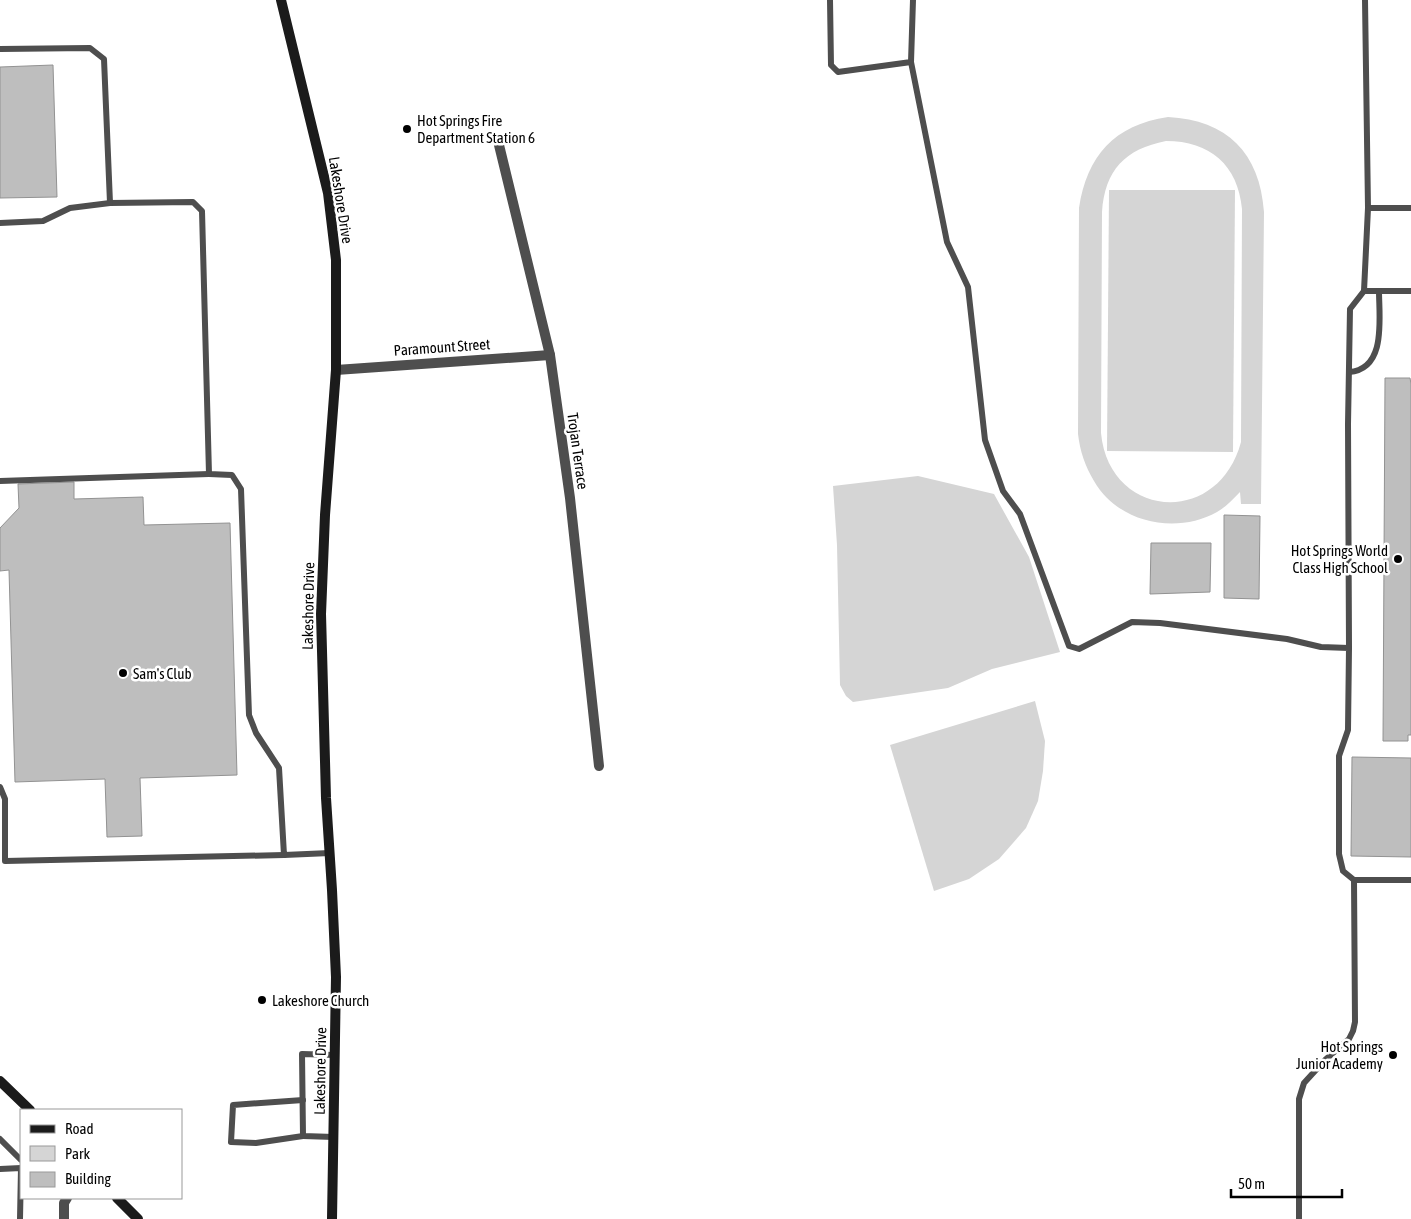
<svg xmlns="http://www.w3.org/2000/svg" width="1411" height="1219" font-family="'Asap Condensed',sans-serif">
	<rect width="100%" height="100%" fill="#fff"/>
	<!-- green -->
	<g fill="#d5d5d5" fill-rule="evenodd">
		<path d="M 1168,117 C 1227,120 1260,153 1264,212 L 1261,504 L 1241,504 L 1240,492 C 1233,499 1226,507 1217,512 C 1176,535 1118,523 1094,481 C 1085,466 1080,451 1078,434 L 1079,208 C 1087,156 1114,125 1168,117 ZM 1166,141 C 1210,141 1238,165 1242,209 L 1241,442 C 1218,528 1109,519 1101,433 L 1102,212 C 1105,170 1125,149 1166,141 Z"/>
		<polygon points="1109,190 1235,190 1233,452 1107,451"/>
		<polygon points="918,476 994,494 1029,557 1060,652 992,669 948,688 853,702 846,696 840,685 837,545 833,486"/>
		<polygon points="1035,701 1045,741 1043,771 1038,801 1026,828 999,859 969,879 934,891 890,745"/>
	</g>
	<!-- building -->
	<g fill="#bebebe" stroke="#929292">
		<polygon points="53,65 57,197 0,198 0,67"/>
		<polygon points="1385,378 1410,378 1411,384 1411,735 1408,735 1408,741 1383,741"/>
		<polygon points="74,482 74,499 143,497 144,525 230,523 237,775 140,778 142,836 107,837 105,779 15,782 9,570 0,571 0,528 19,508 18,484"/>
		<polygon points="1224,515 1260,516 1259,599 1224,598"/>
		<polygon points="1151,543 1211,543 1210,592 1150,594"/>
		<polygon points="1352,757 1411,758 1411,857 1351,856"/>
	</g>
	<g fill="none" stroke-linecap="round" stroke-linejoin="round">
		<!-- lane -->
		<g stroke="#4e4e4e" stroke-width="6">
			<polyline points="830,0 831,65 838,72 911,62 913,0"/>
			<polyline points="1365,0 1368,208 1364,291 1411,291"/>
			<polyline points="0,49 90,48 104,59 110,203 193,202 202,211 209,474 232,475 241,489 249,715 256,733 279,768 284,855 330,853"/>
			<polyline points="911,62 947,242 968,287 985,440 1003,491 1020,514 1069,646 1079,649 1132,622 1160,623 1287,639 1321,647 1349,648 1348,730 1339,756 1339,854 1343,871 1354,880 1411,880"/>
			<polyline points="1368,208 1411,208"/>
			<polyline points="0,223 43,221 70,208 110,203"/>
			<path d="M 1349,372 C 1387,369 1379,318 1379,291"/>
			<polyline points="0,481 209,474"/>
			<polyline points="1349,648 1348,424 1350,309 1364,291"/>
			<polyline points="0,787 5,799 5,861 284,855"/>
			<polyline points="303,1100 233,1105 231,1142 256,1143 303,1136"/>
			<polyline points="334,1137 303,1136 302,1054 335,1055"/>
			<polyline points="0,1139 21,1160"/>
			<polyline points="0,1169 21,1168 20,1219"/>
			<polyline points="1299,1219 1299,1099 1304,1083 1325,1060 1349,1039 1353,1031 1355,1022 1354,880"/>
		</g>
		<!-- street -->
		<g stroke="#4e4e4e" stroke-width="10">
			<polyline points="499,145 550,355 570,498 599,766"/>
			<polyline points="336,370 550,355"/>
			<polyline points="64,1219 64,1203 67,1198"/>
		</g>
		<!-- secondary -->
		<g stroke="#1b1b1b" stroke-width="10">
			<polyline points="281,0 328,193 336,260 336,370 325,515 321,614 326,798 332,890 336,977 332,1219"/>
			<polyline points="0,1081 30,1110"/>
			<polyline points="117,1198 138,1219"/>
		</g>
	</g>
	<!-- markers -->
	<g fill="#000" stroke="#fff" stroke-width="2">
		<circle cx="407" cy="129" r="5"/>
		<circle cx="1398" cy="559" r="5"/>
		<circle cx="123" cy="673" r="5"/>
		<circle cx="262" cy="1000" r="5"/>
		<circle cx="1393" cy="1055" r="5"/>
	</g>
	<g text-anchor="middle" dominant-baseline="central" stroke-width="5" stroke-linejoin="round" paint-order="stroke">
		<!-- poi labels -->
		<g font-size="15" fill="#000" stroke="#fff" text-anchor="start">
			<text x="417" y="120">Hot Springs Fire<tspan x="417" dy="17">Department Station 6</tspan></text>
			<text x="1388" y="550" text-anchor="end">Hot Springs World<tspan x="1388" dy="17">Class High School</tspan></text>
			<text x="133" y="673">Sam's Club</text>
			<text x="272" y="1000">Lakeshore Church</text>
			<text x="1383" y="1046" text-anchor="end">Hot Springs<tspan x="1383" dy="17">Junior Academy</tspan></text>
		</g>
		<!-- street labels -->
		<g font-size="15" fill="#000" stroke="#fff">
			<text transform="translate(341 200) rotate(81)">Lakeshore Drive</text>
			<text transform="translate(442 347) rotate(-4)">Paramount Street</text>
			<text transform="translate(578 451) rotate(82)">Trojan Terrace</text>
			<text transform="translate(308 606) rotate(-89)">Lakeshore Drive</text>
			<text transform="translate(320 1071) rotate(-89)">Lakeshore Drive</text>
		</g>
	</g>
	<!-- legend -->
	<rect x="20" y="1109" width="162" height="90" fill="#ffffff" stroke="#999999"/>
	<rect x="30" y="1125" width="25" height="8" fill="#1b1b1b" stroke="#999999"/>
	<text x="65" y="1134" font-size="15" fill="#000000">Road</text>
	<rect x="30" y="1146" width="25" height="15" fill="#d5d5d5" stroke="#999999"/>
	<text x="65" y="1159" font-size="15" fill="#000000">Park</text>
	<rect x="30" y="1172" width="25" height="15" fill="#bebebe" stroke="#999999"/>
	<text x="65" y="1184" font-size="15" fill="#000000">Building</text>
	<!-- scale -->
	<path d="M1231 1189v8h111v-8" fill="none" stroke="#000000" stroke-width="2.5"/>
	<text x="1238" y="1189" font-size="15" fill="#000000" stroke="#ffffff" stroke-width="4" paint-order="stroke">50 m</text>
</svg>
